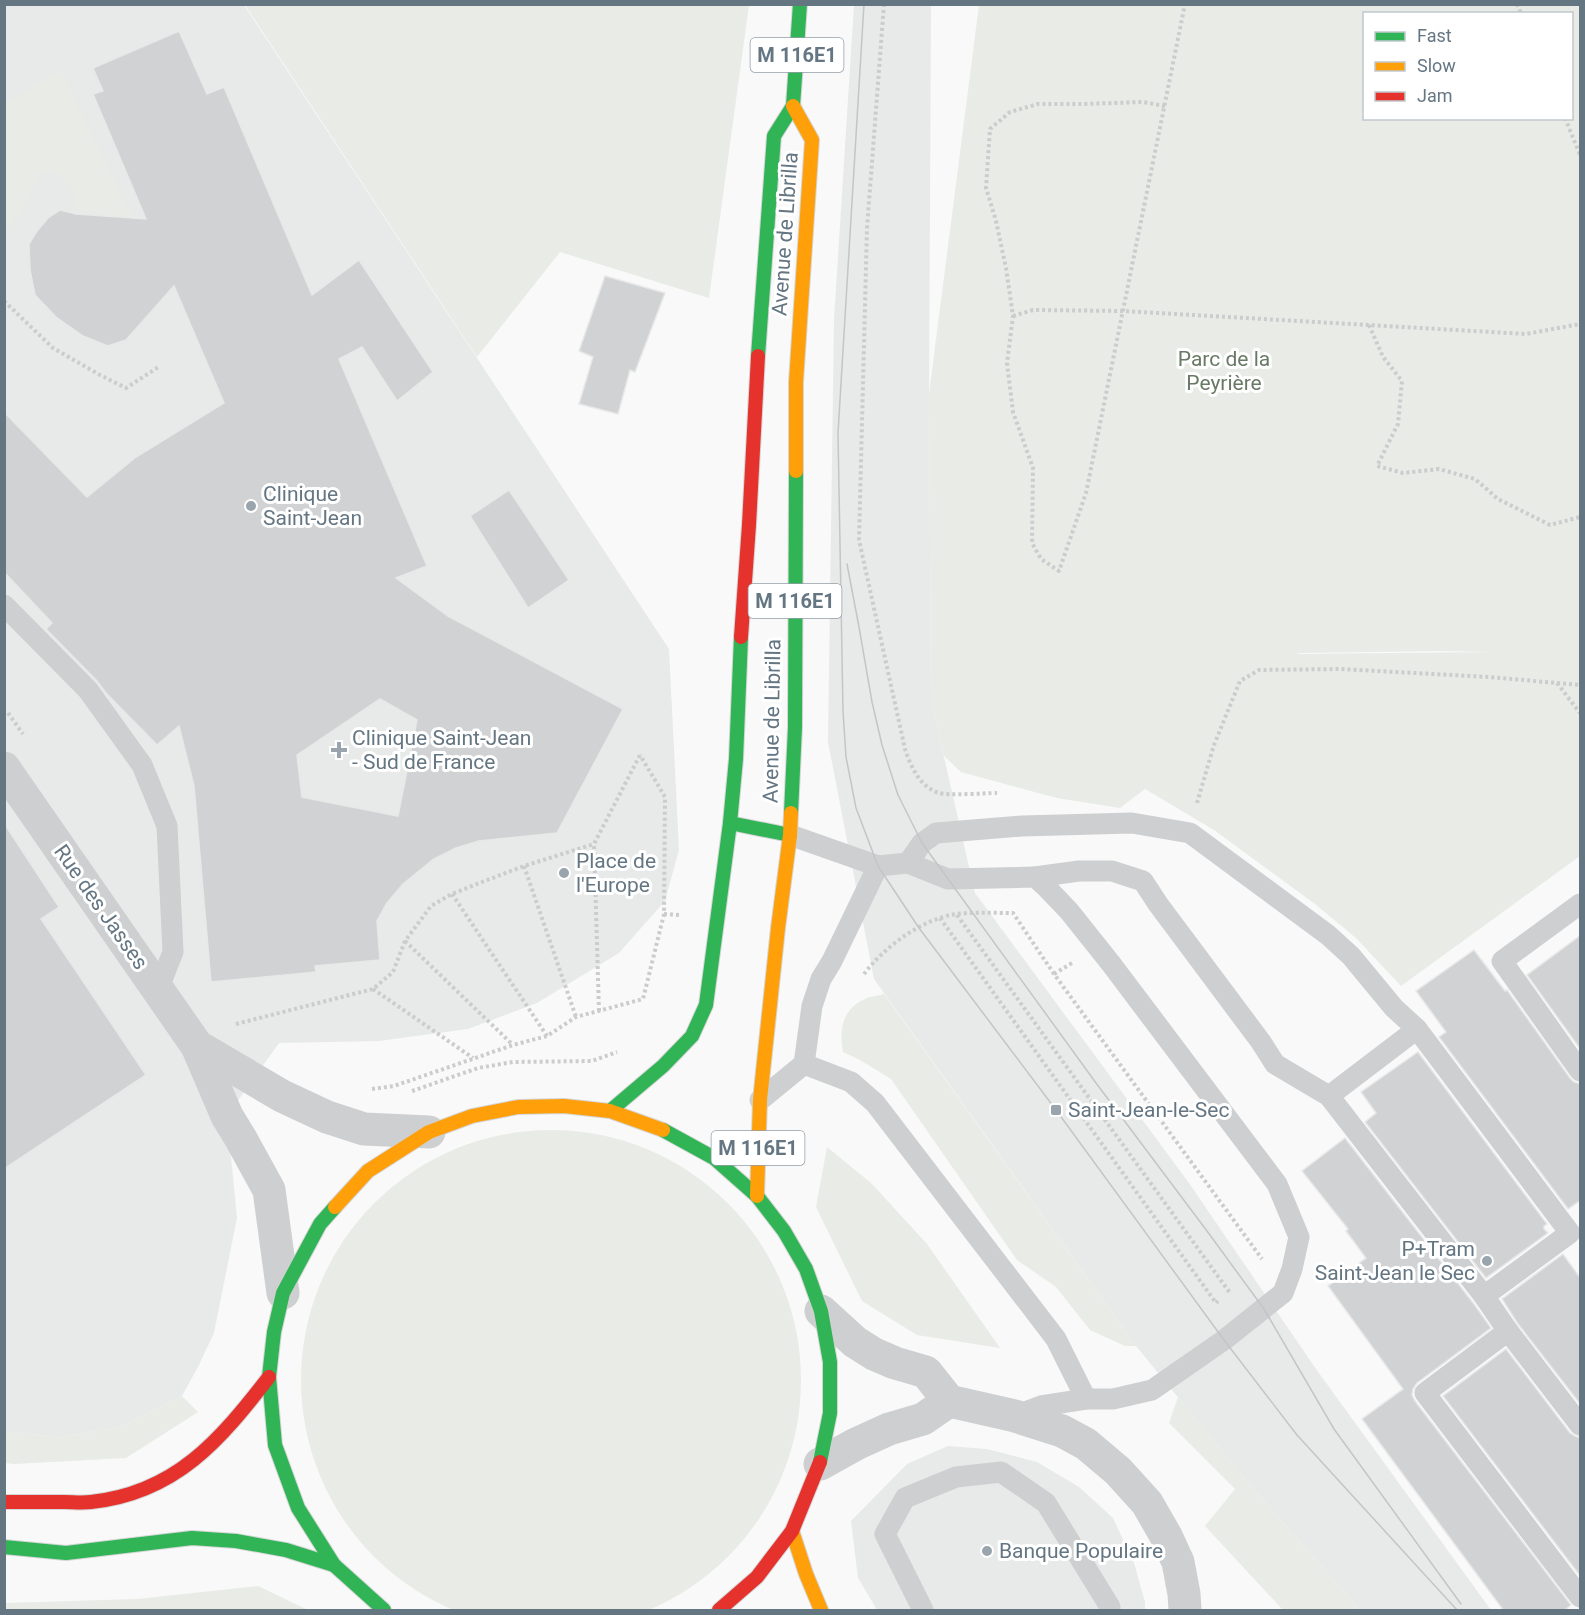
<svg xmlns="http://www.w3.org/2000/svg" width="1585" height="1615" font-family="Roboto,sans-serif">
	<rect width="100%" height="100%" fill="#f9f9f9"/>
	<!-- built -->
	<g fill="#e8e9e9">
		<polygon points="4,5 244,5 669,649 679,850 665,901 619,953 537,1003 468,1029 379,1041 279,1043 227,1116 237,1218 214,1333 199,1365 182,1396 122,1426 64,1437 4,1432"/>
		<polygon points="854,5 931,5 929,394 931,700 975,893 1189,1183 1316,1369 1491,1610 1360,1610 1250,1485 1136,1346 874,979 828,742 834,319"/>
		<polygon points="948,1446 987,1449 1037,1462 1079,1487 1113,1518 1134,1563 1145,1602 1145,1610 877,1610 858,1578 851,1521 907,1464"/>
	</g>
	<!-- green -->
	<g fill="#e8ebe6" fill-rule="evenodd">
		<polygon points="245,5 749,5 709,298 560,252 477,357"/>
		<path d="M 979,5 L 1580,5 L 1580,856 L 1401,986 L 1356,938 L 1315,904 L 1214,830 L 1145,789 L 1120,808 L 1057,798 L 961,772 L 944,756 L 931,701 L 929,394 ZM 1364,14 L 1572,14 L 1572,118 L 1364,118 ZM 1441,651 L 1493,652 L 1296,654 L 1300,653 Z"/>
		<path d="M 60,69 L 153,259 L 96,213 L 75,209 C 76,187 67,183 51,171 L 37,176 C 32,200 21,212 5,230 L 5,104 Z"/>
		<path d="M 884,994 L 1136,1346 L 1125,1346 L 1090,1330 L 1056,1287 L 1017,1260 L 891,1079 L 860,1060 L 843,1052 C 839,1030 842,1009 865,999 C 870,996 878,996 884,994 Z"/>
		<circle cx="551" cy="1380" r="250"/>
		<polygon points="827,1147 871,1183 927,1244 1000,1348 917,1335 862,1301 816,1207"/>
		<polygon points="182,1396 198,1412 126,1458 14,1464 5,1463 5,1432 64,1437 122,1426"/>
		<polygon points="1178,1397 1250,1485 1360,1610 1283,1610 1205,1526 1235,1489 1169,1423"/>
		<polygon points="258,1586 308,1610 5,1610 5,1603 137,1599"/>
	</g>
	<!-- building -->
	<g fill="#d0d2d3" stroke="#e8e8e8" stroke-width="1.5" fill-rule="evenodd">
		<path d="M 179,31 L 207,94 L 224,87 L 312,295 L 359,260 L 433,372 L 397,401 L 362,347 L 339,359 L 427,566 L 396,578 L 448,616 L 623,709 L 557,833 L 479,841 L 456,848 L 434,859 L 403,884 L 387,903 L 377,921 L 380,960 L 315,966 L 316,972 L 211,982 L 194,786 L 179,726 L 157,745 L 106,693 L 97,681 L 46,629 L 52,623 L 4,572 L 4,412 L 87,497 L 136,457 L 224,403 L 174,286 L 126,340 L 108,346 L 83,336 L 56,317 L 35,295 L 30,270 L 29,244 L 37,231 L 49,217 L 60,210 L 76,214 L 146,219 L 93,94 L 103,91 L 93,68 ZM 380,699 L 417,720 L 398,816 L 302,797 L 297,755 Z"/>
		<polygon points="605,276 665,293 635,372 630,370 618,414 579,404 593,357 579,351"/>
		<polygon points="509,490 569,580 528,608 470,516"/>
		<polygon points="4,823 59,907 41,919 146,1075 4,1169"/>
		<polygon points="1581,935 1581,1050 1527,975"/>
		<polygon points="1474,950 1505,991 1507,990 1570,1078 1574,1082 1581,1084 1581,1200 1568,1209 1439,1037 1446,1032 1416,991"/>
		<polygon points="1418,1052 1547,1224 1544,1226 1544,1229 1548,1233 1486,1278 1365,1122 1376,1113 1361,1092"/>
		<polygon points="1345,1138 1474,1304 1491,1328 1417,1383 1413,1389 1412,1395 1415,1401 1571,1605 1564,1611 1504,1611 1362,1419 1403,1389 1328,1286 1366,1258 1346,1231 1348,1229 1302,1171"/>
		<polygon points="1563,1254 1581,1279 1581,1405 1518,1324 1502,1299"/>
		<polygon points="1506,1349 1570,1433 1575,1436 1581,1438 1581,1577 1443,1396"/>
	</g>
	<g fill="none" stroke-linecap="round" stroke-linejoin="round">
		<!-- fast casing -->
		<g stroke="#d5d6d7" stroke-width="16">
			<g id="fast">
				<polyline points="758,356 774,136 793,106 800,4"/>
				<polyline points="791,813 795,727 796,471"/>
				<polyline points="730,823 790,835"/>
				<polyline points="610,1111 663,1066 692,1036 706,1005 730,823 736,759 741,637"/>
				<polyline points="663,1130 714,1158 757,1196 784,1231 806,1269 821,1311 830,1362 830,1413 820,1462"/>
				<polyline points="335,1207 320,1224 283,1293 274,1332 269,1377 275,1445 298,1508 334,1565 384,1610"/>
				<polyline points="4,1547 66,1553 192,1538 236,1541 286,1550 334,1565"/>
			</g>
		</g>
		<!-- slow casing -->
		<g stroke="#d5d6d7" stroke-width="16">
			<g id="slow">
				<polyline points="793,106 812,140 796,382 796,471"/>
				<polyline points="757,1196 760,1100 778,928 790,835 791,813"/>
				<polyline points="335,1207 368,1171 429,1132 472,1116 518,1107 564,1106 610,1111 663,1130"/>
				<polyline points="792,1531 806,1574 821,1610"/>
			</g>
		</g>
		<!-- jam casing -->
		<g stroke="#d5d6d7" stroke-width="16">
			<g id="jam">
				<polyline points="741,637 749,525 758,356"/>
				<path d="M 4,1502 C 24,1502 44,1502 64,1502 C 73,1502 82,1503 91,1502 C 176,1493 220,1440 269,1377"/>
				<polyline points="719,1610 757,1577 792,1531 820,1462"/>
			</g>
		</g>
		<!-- path -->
		<g stroke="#cbcccd" stroke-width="4" stroke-dasharray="3 3" stroke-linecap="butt">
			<path d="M 884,4 L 867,228 L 859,540 L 905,749 C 911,767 920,787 939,793 C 949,796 985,793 997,793"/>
			<polyline points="1517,4 1521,14"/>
			<polyline points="1165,106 1143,102 1082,104 1038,104 1010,112 990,129 986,188 996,221 1006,268 1013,316 1007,363 1013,412 1033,468 1032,543 1041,559 1059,571 1086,493 1185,4"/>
			<polyline points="1565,118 1580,155"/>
			<polyline points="4,301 53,348 100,375 126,388 160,366"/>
			<polyline points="1013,316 1033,310 1123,311 1526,334 1580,324"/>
			<polyline points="1369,325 1383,357 1402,381 1398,424 1377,466 1403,473 1439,469 1475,479 1498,499 1550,525 1580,517"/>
			<polyline points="1557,683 1580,713"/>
			<polyline points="8,713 23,734"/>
			<polyline points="1197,803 1214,745 1240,681 1259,670 1340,669 1489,677 1580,685"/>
			<polyline points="524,866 576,1017"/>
			<polyline points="452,894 547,1036"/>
			<polyline points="664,914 679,915"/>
			<polyline points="957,915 1230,1293"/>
			<polyline points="940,918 1216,1303 1218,1301"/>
			<polyline points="405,941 513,1045"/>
			<path d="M 864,974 C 884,947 922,919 956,914 C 975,912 994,913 1013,913 L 1054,974 L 1262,1259"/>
			<polyline points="1054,974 1072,963"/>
			<polyline points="373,989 473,1058"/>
			<polyline points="599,1011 594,844 640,755"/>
			<polyline points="236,1024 373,989 393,972 405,941 431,906 452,894 482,882 524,866 594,844"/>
			<polyline points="372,1089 394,1086 513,1045 547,1036 576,1017 643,999 664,914 665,797 640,755"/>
			<polyline points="412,1091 478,1068 513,1062 592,1061 617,1052"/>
		</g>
		<!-- lane -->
		<g stroke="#cecfd0" stroke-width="21">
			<polyline points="4,605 88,690 142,765 167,826 173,952 158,990"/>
			<polyline points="790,835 878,866 908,863 948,879 1035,877 1046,887 1069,911 1112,965 1277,1184 1299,1237 1292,1269 1283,1293 1224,1340 1152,1390 1113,1399 1086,1399 1041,1406 1015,1416"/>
			<polyline points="908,863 922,843 936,833 1022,826 1132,823 1190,833 1328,935 1351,956 1394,1008 1417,1029"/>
			<polyline points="1035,877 1079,871 1112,871 1143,881 1158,904 1261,1042 1275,1064 1329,1096 1484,1296 1570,1233 1417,1029 1329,1096"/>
			<polyline points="1580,904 1502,961 1580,1071"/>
			<polyline points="804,1064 851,1082 875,1103 1056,1339 1086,1399"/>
			<polyline points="760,1100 804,1064 812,1006 821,979 832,961 878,866"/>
			<polyline points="1484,1296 1508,1331 1425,1393 1580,1597"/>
			<polyline points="1508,1331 1580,1425"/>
			<polyline points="923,1610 885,1534 905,1498 956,1477 1001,1472 1046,1503 1110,1607 1110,1610"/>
		</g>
		<!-- street -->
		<g stroke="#cecfd0" stroke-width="33">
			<polyline points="4,768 197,1046 227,1116 241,1139 269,1190 283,1293"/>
			<polyline points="197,1046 282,1096 327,1117 364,1129 429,1132"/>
			<polyline points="821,1311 855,1342 874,1354 895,1363 926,1372 949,1401 1015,1416 1062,1431 1086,1444 1118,1471 1147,1503 1166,1536 1178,1562 1184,1594 1185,1610"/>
			<polyline points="820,1464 856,1444 889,1429 923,1419 949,1401"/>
		</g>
		<!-- fast -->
		<use href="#fast" stroke="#30b455" stroke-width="14"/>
		<!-- slow -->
		<use href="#slow" stroke="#ff9f0a" stroke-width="14"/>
		<!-- jam -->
		<use href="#jam" stroke="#e5322d" stroke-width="14"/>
		<!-- tram -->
		<g stroke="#c3c5c6" stroke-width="1.5">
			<polyline points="864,4 838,433 843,711 846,757 856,808 878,866 919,928 1056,1110 1224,1340 1297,1435 1457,1610"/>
			<polyline points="847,564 859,627 872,702 882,745 898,795 922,843 1096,1083 1207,1231 1264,1309 1334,1429 1461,1604"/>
		</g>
	</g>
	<!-- markers -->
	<g fill="#99a4ac" stroke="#fff" stroke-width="2">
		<circle cx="251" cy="506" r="6"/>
		<path d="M336 741h6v6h6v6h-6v6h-6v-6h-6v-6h6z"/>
		<circle cx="564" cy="873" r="6"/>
		<rect x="1050" y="1104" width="12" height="12" rx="3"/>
		<circle cx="1487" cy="1261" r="6"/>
		<circle cx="987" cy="1551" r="6"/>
	</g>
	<g text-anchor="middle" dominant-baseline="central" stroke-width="6" stroke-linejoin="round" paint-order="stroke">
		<!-- shield labels -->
		<g fill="#fff" stroke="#939fa8" stroke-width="1.5">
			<rect x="750.5" y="38" width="93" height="34" rx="4.5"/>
			<rect x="748.5" y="584" width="93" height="34" rx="4.5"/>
			<rect x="711.5" y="1131" width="93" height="34" rx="4.5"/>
		</g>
		<g font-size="20" font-weight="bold" fill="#657683">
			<text x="797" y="55">M 116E1</text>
			<text x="795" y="601">M 116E1</text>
			<text x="758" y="1148">M 116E1</text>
		</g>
		<!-- street labels -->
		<g font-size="21" fill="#657683" stroke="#fff">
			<text transform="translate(785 234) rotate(-86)">Avenue de Librilla</text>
			<text transform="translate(772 721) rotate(-89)">Avenue de Librilla</text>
			<text transform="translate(101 907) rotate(55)">Rue des Jasses</text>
		</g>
		<!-- park labels -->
		<g font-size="21" fill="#687a64" stroke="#fff">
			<text x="1224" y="359">Parc de la<tspan x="1224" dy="24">Peyrière</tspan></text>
		</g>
		<!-- poi labels -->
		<g font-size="21" fill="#657683" stroke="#fff" text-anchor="start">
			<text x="263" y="494">Clinique<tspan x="263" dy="24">Saint-Jean</tspan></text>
			<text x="352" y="738">Clinique Saint-Jean<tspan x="352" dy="24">- Sud de France</tspan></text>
			<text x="576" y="861">Place de<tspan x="576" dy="24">l'Europe</tspan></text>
			<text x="1068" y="1110">Saint-Jean-le-Sec</text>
			<text x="1475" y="1249" text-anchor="end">P+Tram<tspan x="1475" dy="24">Saint-Jean le Sec</tspan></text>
			<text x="999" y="1551">Banque Populaire</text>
		</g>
	</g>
	<!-- border -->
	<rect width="1585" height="1615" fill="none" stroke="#657683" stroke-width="12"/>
	<!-- legend -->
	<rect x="1363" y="12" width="210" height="108" fill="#ffffff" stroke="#c1c8cd" stroke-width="1.5"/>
	<rect x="1375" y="32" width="30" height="9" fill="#30b455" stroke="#c1c8cd" stroke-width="1.5"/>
	<text x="1417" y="42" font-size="18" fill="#657683">Fast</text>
	<rect x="1375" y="62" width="30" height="9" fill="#ff9f0a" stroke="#c1c8cd" stroke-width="1.5"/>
	<text x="1417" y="72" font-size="18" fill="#657683">Slow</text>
	<rect x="1375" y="92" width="30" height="9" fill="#e5322d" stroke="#c1c8cd" stroke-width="1.5"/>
	<text x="1417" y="102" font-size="18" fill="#657683">Jam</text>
</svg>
